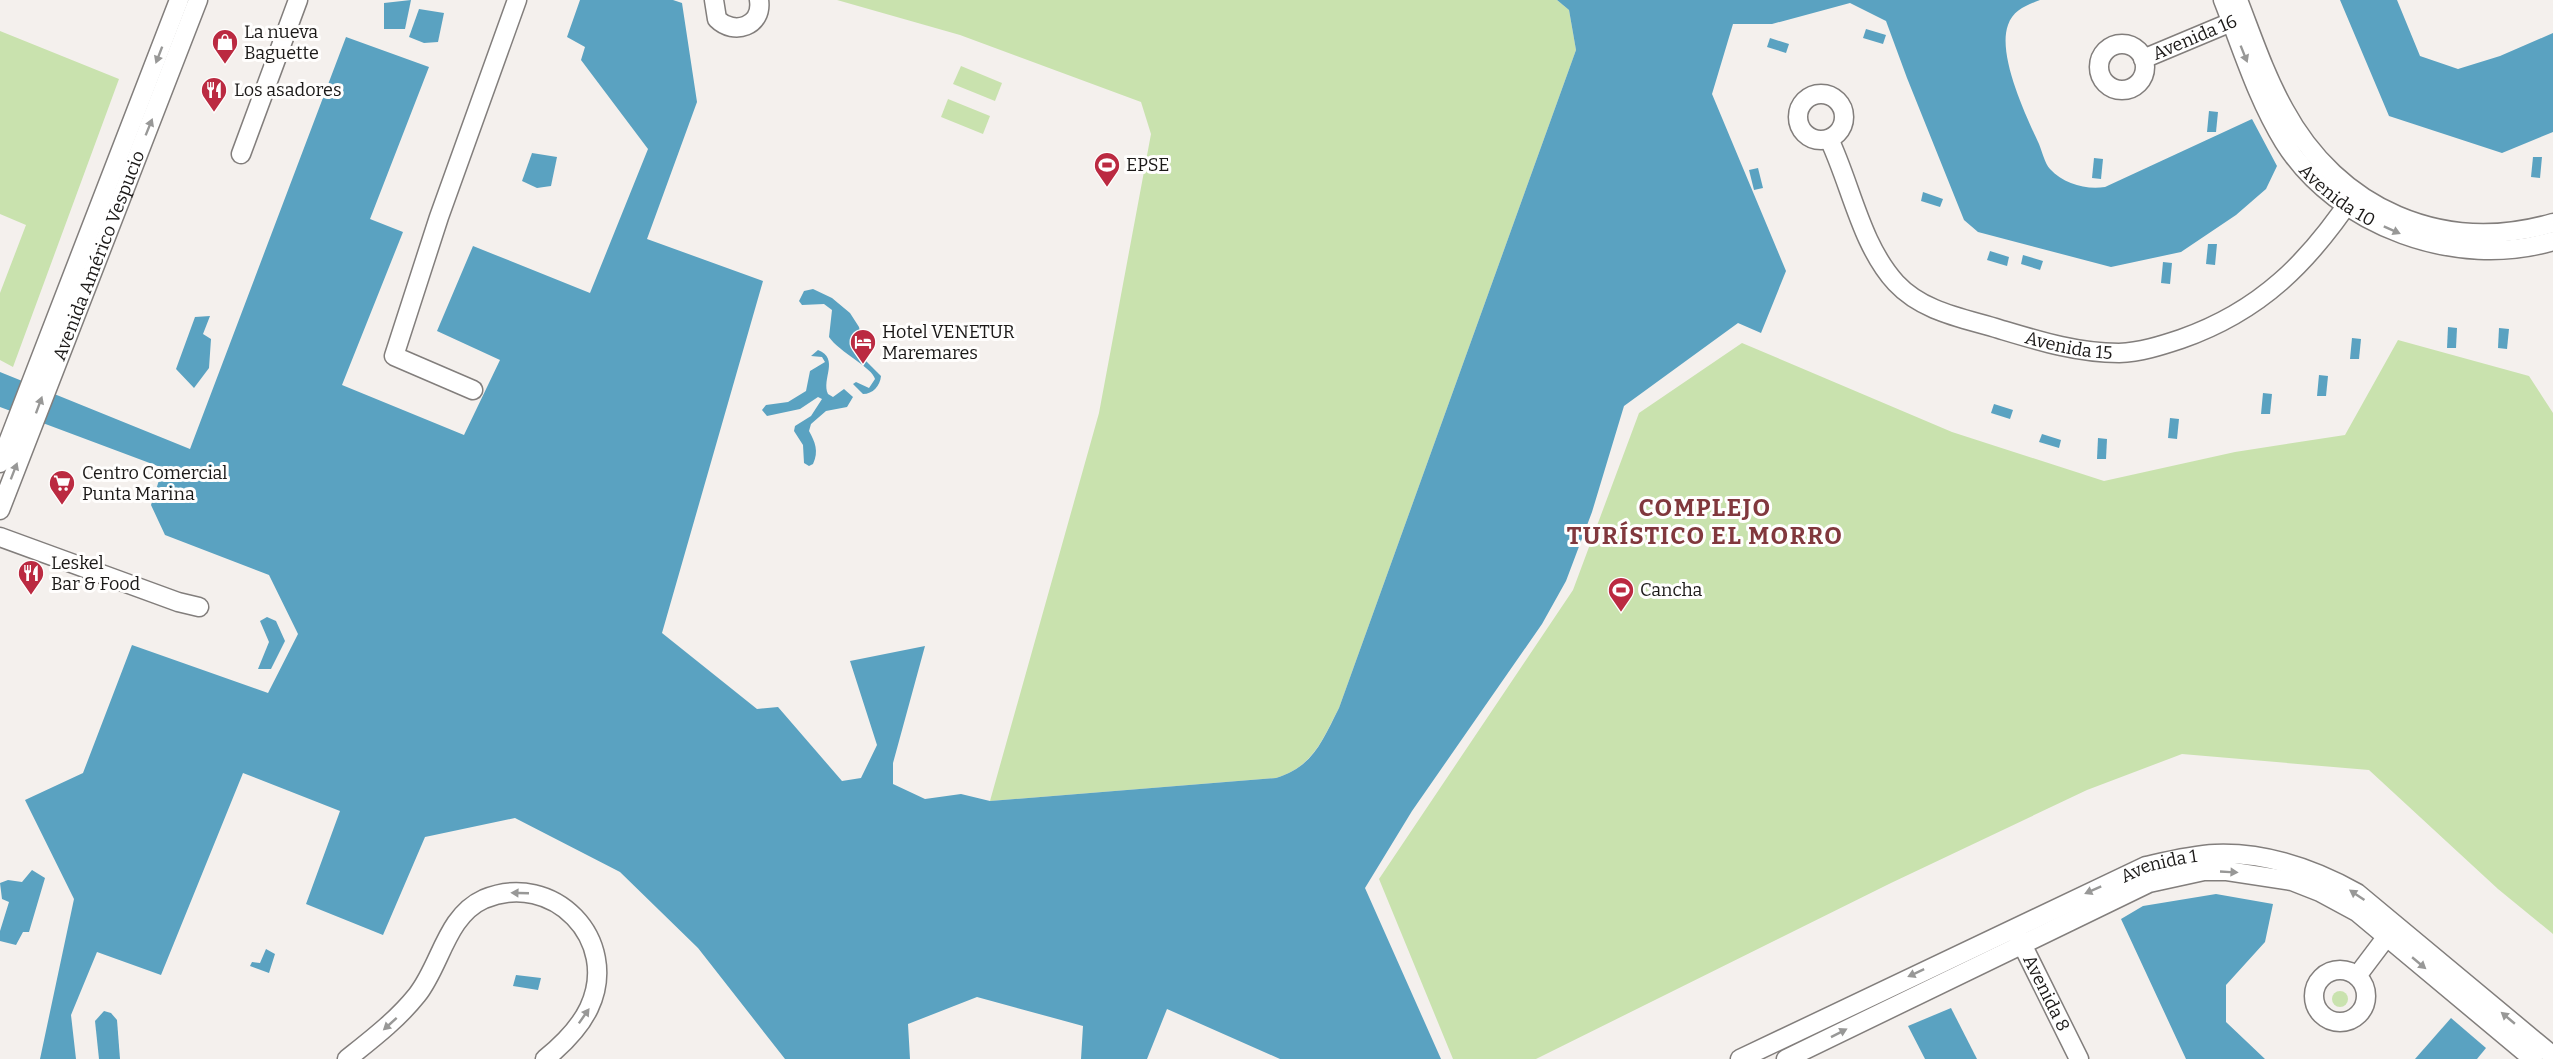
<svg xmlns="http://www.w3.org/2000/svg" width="2553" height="1059" font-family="Bitter,serif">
	<rect width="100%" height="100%" fill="#f4f0ed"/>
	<!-- green -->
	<g fill="#c9e2ae">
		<path d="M 837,0 L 1557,0 L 1569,10 L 1576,50 L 1339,708 C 1322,740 1314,766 1276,778 L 990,801 L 1099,413 L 1151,134 L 1141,102 L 960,35 Z"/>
		<polygon points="0,31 119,79 13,367 0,360 0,293 26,225 0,214"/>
		<polygon points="961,66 1002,83 995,101 953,84"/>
		<polygon points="948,99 990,116 983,134 941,117"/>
		<polygon points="2398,340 2529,376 2553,413 2553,934 2498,889 2369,770 2182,754 2087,790 1891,883 1536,1059 1453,1059 1379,879 1573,590 1639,413 1742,343 1952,432 2104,481 2235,452 2345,435"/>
		<circle cx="2340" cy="999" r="8"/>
	</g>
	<!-- water -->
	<g fill="#5aa2c1">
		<polygon points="411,0 405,29 384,29 384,3"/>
		<path d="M 580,0 L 673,0 L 682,3 L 697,102 L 647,239 L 763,281 L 662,633 L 757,709 L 778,707 L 842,781 L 861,778 L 877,745 L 850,661 L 925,646 L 893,763 L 893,784 L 925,799 L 961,794 L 990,801 L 1276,778 C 1314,766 1322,741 1339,708 L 1576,50 L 1569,10 L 1557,0 L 2040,0 C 2027,5 2013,10 2008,25 C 1997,55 2026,116 2039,144 C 2042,151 2045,164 2050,169 C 2064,184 2086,190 2105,187 L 2252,119 L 2277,166 L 2266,189 L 2236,215 L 2181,252 L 2111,267 L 1978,232 L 1964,220 L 1907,78 L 1886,21 L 1850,3 L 1772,24 L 1733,24 L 1712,94 L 1786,271 L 1761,333 L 1738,323 L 1624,406 L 1592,512 L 1566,581 L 1542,624 L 1412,811 L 1365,888 L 1441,1059 L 1280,1059 L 1167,1009 L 1147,1059 L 1081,1059 L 1083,1026 L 977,997 L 908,1024 L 910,1059 L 785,1059 L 698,948 L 620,872 L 515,818 L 425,837 L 383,935 L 306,904 L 340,811 L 243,773 L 161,975 L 97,952 L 71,1015 L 76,1059 L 40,1059 L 74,899 L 25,800 L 83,773 L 132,645 L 268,693 L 298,634 L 269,575 L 165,535 L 151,505 L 163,468 L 0,407 L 0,372 L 190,449 L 346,37 L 429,67 L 370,219 L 403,232 L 342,385 L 464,435 L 500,360 L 437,331 L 473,246 L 590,293 L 648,149 L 581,60 L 585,47 L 567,37 Z"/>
		<polygon points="2340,0 2397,0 2420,56 2458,69 2500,56 2553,33 2553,132 2502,153 2389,116"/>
		<polygon points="419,9 444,13 438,42 424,43 409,37"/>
		<polygon points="1866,29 1886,35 1883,44 1863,38"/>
		<polygon points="1770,38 1789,44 1786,53 1767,47"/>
		<polygon points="2209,111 2218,112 2216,132 2207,132"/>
		<polygon points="532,153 557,157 551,186 537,188 522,181"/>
		<polygon points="2533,157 2542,157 2540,178 2531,177"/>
		<polygon points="2094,158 2103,159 2101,179 2092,178"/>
		<polygon points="1758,168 1763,188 1754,190 1749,170"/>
		<polygon points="1923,192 1943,199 1940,207 1921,201"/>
		<polygon points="2208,244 2217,244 2215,265 2206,264"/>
		<polygon points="1990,251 2009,257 2007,266 1987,260"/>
		<polygon points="2023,255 2043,261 2040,270 2021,264"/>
		<polygon points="2163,262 2172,263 2170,284 2161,283"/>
		<path d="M 813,289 L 832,298 L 850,313 L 859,327 L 866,361 L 881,376 C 880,386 873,394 863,394 L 853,384 L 856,382 L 869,388 L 875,379 C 873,368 839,352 829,337 L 832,310 L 824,304 L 802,305 L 799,301 L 804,291 Z"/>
		<polygon points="210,316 203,334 211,339 209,368 194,388 176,369 195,317"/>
		<polygon points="2448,327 2457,328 2456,348 2447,348"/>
		<polygon points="2499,328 2509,329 2507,349 2498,348"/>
		<polygon points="2352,338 2361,339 2359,359 2350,359"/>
		<path d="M 818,350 C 840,359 821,379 828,394 L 833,397 L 844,389 L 853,397 L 847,407 L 826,411 L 811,424 L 809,431 C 815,442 819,451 813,464 L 809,466 L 804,463 L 803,445 L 794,431 L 795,426 L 811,416 L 822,399 L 818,397 L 800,409 L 767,416 L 762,410 L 766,405 L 788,402 L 806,391 L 810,371 L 825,362 L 822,357 L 811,356 Z"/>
		<polygon points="2319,375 2328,376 2326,396 2317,396"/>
		<polygon points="2263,393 2272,394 2270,414 2261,414"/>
		<polygon points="1994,404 2013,410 2010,419 1991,413"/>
		<polygon points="2170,418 2179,419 2177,439 2168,438"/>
		<polygon points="2042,434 2061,440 2059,448 2039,442"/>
		<polygon points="2098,438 2107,439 2106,459 2097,459"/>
		<polygon points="267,617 276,621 285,641 271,669 258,669 269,642 260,621"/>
		<polygon points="32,870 45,878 29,932 23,932 16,945 0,941 0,931 9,902 2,899 0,883 8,880 22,882"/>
		<polygon points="2216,894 2273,904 2265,942 2226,985 2226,1022 2265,1059 2186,1059 2121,919 2143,906"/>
		<polygon points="266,949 275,954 269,973 250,966 252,962 260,963"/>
		<polygon points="516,975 541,978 538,990 513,986"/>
		<polygon points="1951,1008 1977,1059 1925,1059 1908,1026"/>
		<polygon points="104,1011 111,1013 117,1020 120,1059 99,1059 95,1021"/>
		<polygon points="2451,1018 2486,1048 2477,1059 2415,1059"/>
	</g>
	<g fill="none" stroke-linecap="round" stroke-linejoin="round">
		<!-- minor casing -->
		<g stroke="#827e7c" stroke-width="21">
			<g id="minor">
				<path d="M 714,0 L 717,19 C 734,36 763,26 759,0"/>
				<path id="s1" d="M 2223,0 C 2242,48 2257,98 2284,142 C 2337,227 2458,270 2553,241"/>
				<path d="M 2238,0 C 2252,36 2265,75 2284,109 C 2338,209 2442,255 2553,223"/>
				<circle cx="2122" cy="67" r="23"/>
				<path id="s2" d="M 2143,59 L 2241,18"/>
				<circle cx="1821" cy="117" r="23"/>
				<path id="s3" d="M 1829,139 C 1851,185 1861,245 1896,283 C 1923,312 1963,318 1999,329 C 2039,341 2077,353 2119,353 C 2141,352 2160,346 2181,339 C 2261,311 2309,262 2355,193"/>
				<polyline points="241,154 298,0"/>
				<polyline points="473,390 394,356 439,217 517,0"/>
				<polyline points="0,463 179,0"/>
				<path id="s4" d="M 0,510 L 198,0"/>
				<polyline points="0,537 178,602 199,607"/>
				<path id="s5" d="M 2017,934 L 2079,1059"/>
				<circle cx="2340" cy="996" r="26"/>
				<polyline points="2357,976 2394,927"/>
				<path d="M 347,1059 C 372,1039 397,1020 417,995 C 441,965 446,916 484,899 C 553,870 621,940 589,1008 C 580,1027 561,1046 545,1059"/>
				<path id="s6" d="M 1740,1059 L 2146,866 C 2168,861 2192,855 2215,854 C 2264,852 2314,869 2357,893 L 2553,1056"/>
				<polyline points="1786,1059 2149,883 2204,871 2227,871 2292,881 2320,892 2357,912 2533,1059"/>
			</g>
		</g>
		<!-- minor -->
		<use href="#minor" stroke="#fff" stroke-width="18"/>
	</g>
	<!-- one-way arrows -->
	<defs><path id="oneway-solid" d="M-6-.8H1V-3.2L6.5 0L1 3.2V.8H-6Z" transform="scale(1.5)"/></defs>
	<g fill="#989897">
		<use href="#oneway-solid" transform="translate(2244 54) rotate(68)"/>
		<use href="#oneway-solid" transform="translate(159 55) rotate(111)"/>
		<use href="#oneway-solid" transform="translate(149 127) rotate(-68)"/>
		<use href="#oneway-solid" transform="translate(2392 230) rotate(24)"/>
		<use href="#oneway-solid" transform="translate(39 405) rotate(-70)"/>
		<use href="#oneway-solid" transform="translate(14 471) rotate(-69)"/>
		<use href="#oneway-solid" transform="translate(2229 872) rotate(3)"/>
		<use href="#oneway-solid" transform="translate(2093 890) rotate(156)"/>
		<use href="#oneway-solid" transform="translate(520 893) rotate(-178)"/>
		<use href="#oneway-solid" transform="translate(2357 895) rotate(-146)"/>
		<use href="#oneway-solid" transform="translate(2419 963) rotate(40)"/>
		<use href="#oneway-solid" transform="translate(1916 973) rotate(155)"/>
		<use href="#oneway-solid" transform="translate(584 1016) rotate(-55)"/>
		<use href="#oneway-solid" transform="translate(2508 1018) rotate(-140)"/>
		<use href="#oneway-solid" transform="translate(390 1024) rotate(138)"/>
		<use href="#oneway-solid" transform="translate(1839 1033) rotate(-27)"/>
	</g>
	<!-- icons -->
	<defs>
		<g id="shop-pin" transform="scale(1.35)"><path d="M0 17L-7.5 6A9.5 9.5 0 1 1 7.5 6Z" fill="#bb2a41" stroke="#fffefd"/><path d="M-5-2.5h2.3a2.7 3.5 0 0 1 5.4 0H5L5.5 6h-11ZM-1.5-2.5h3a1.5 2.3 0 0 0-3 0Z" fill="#fff"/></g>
		<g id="restaurant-pin" transform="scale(1.35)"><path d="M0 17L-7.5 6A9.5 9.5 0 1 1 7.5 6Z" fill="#bb2a41" stroke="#fffefd"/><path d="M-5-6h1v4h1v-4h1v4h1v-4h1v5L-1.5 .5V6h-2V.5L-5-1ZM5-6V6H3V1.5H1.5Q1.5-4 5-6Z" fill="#fff"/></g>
		<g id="stadium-pin" transform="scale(1.35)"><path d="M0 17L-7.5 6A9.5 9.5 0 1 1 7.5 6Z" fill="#bb2a41" stroke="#fffefd"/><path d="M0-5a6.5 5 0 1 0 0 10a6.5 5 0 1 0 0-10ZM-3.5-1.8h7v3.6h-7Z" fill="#fff"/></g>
		<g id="hotel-pin" transform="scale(1.35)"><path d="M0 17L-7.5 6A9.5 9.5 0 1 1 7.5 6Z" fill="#bb2a41" stroke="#fffefd"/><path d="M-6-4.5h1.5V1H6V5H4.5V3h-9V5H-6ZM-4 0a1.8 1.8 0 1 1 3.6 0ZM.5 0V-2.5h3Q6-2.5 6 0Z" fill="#fff"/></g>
		<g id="supermarket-pin" transform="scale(1.35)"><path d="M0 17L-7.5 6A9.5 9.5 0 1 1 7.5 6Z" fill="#bb2a41" stroke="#fffefd"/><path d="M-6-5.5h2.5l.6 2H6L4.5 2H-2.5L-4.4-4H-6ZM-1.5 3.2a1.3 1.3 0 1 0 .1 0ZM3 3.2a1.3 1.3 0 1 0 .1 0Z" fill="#fff"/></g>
	</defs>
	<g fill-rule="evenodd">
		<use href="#shop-pin" x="225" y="42"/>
		<use href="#restaurant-pin" x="214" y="90"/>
		<use href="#stadium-pin" x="1107" y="165"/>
		<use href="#hotel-pin" x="863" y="342"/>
		<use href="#supermarket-pin" x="62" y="483"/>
		<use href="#restaurant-pin" x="31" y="573"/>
		<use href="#stadium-pin" x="1621" y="590"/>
	</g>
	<g text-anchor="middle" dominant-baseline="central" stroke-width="6" stroke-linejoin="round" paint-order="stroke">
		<!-- poi labels -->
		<g font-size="18" fill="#1b1918" stroke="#fffefd" text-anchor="start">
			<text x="244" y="32">La nueva<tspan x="244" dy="21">Baguette</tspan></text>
			<text x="234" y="90">Los asadores</text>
			<text x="1126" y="165">EPSE</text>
			<text x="882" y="332">Hotel VENETUR<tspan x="882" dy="21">Maremares</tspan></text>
			<text x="82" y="473">Centro Comercial<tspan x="82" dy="21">Punta Marina</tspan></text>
			<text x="51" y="563">Leskel<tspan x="51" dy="21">Bar &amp; Food</tspan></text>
			<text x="1640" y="590">Cancha</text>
		</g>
		<!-- street labels -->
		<g font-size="18" fill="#1b1918" stroke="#fffefd">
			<text stroke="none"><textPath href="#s2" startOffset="56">Avenida 16</textPath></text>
			<text stroke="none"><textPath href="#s1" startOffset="231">Avenida 10</textPath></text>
			<text stroke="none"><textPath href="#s4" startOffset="273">Avenida Américo Vespucio</textPath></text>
			<text stroke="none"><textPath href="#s3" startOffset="346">Avenida 15</textPath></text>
			<text stroke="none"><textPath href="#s6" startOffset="462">Avenida 1</textPath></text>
			<text stroke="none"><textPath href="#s5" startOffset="66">Avenida 8</textPath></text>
		</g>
		<!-- district labels -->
		<g font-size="24" font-weight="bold" letter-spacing="1.5" fill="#81383d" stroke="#fffefd">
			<text x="1705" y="508">COMPLEJO<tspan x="1705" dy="28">TURÍSTICO EL MORRO</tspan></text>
		</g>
	</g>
</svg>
